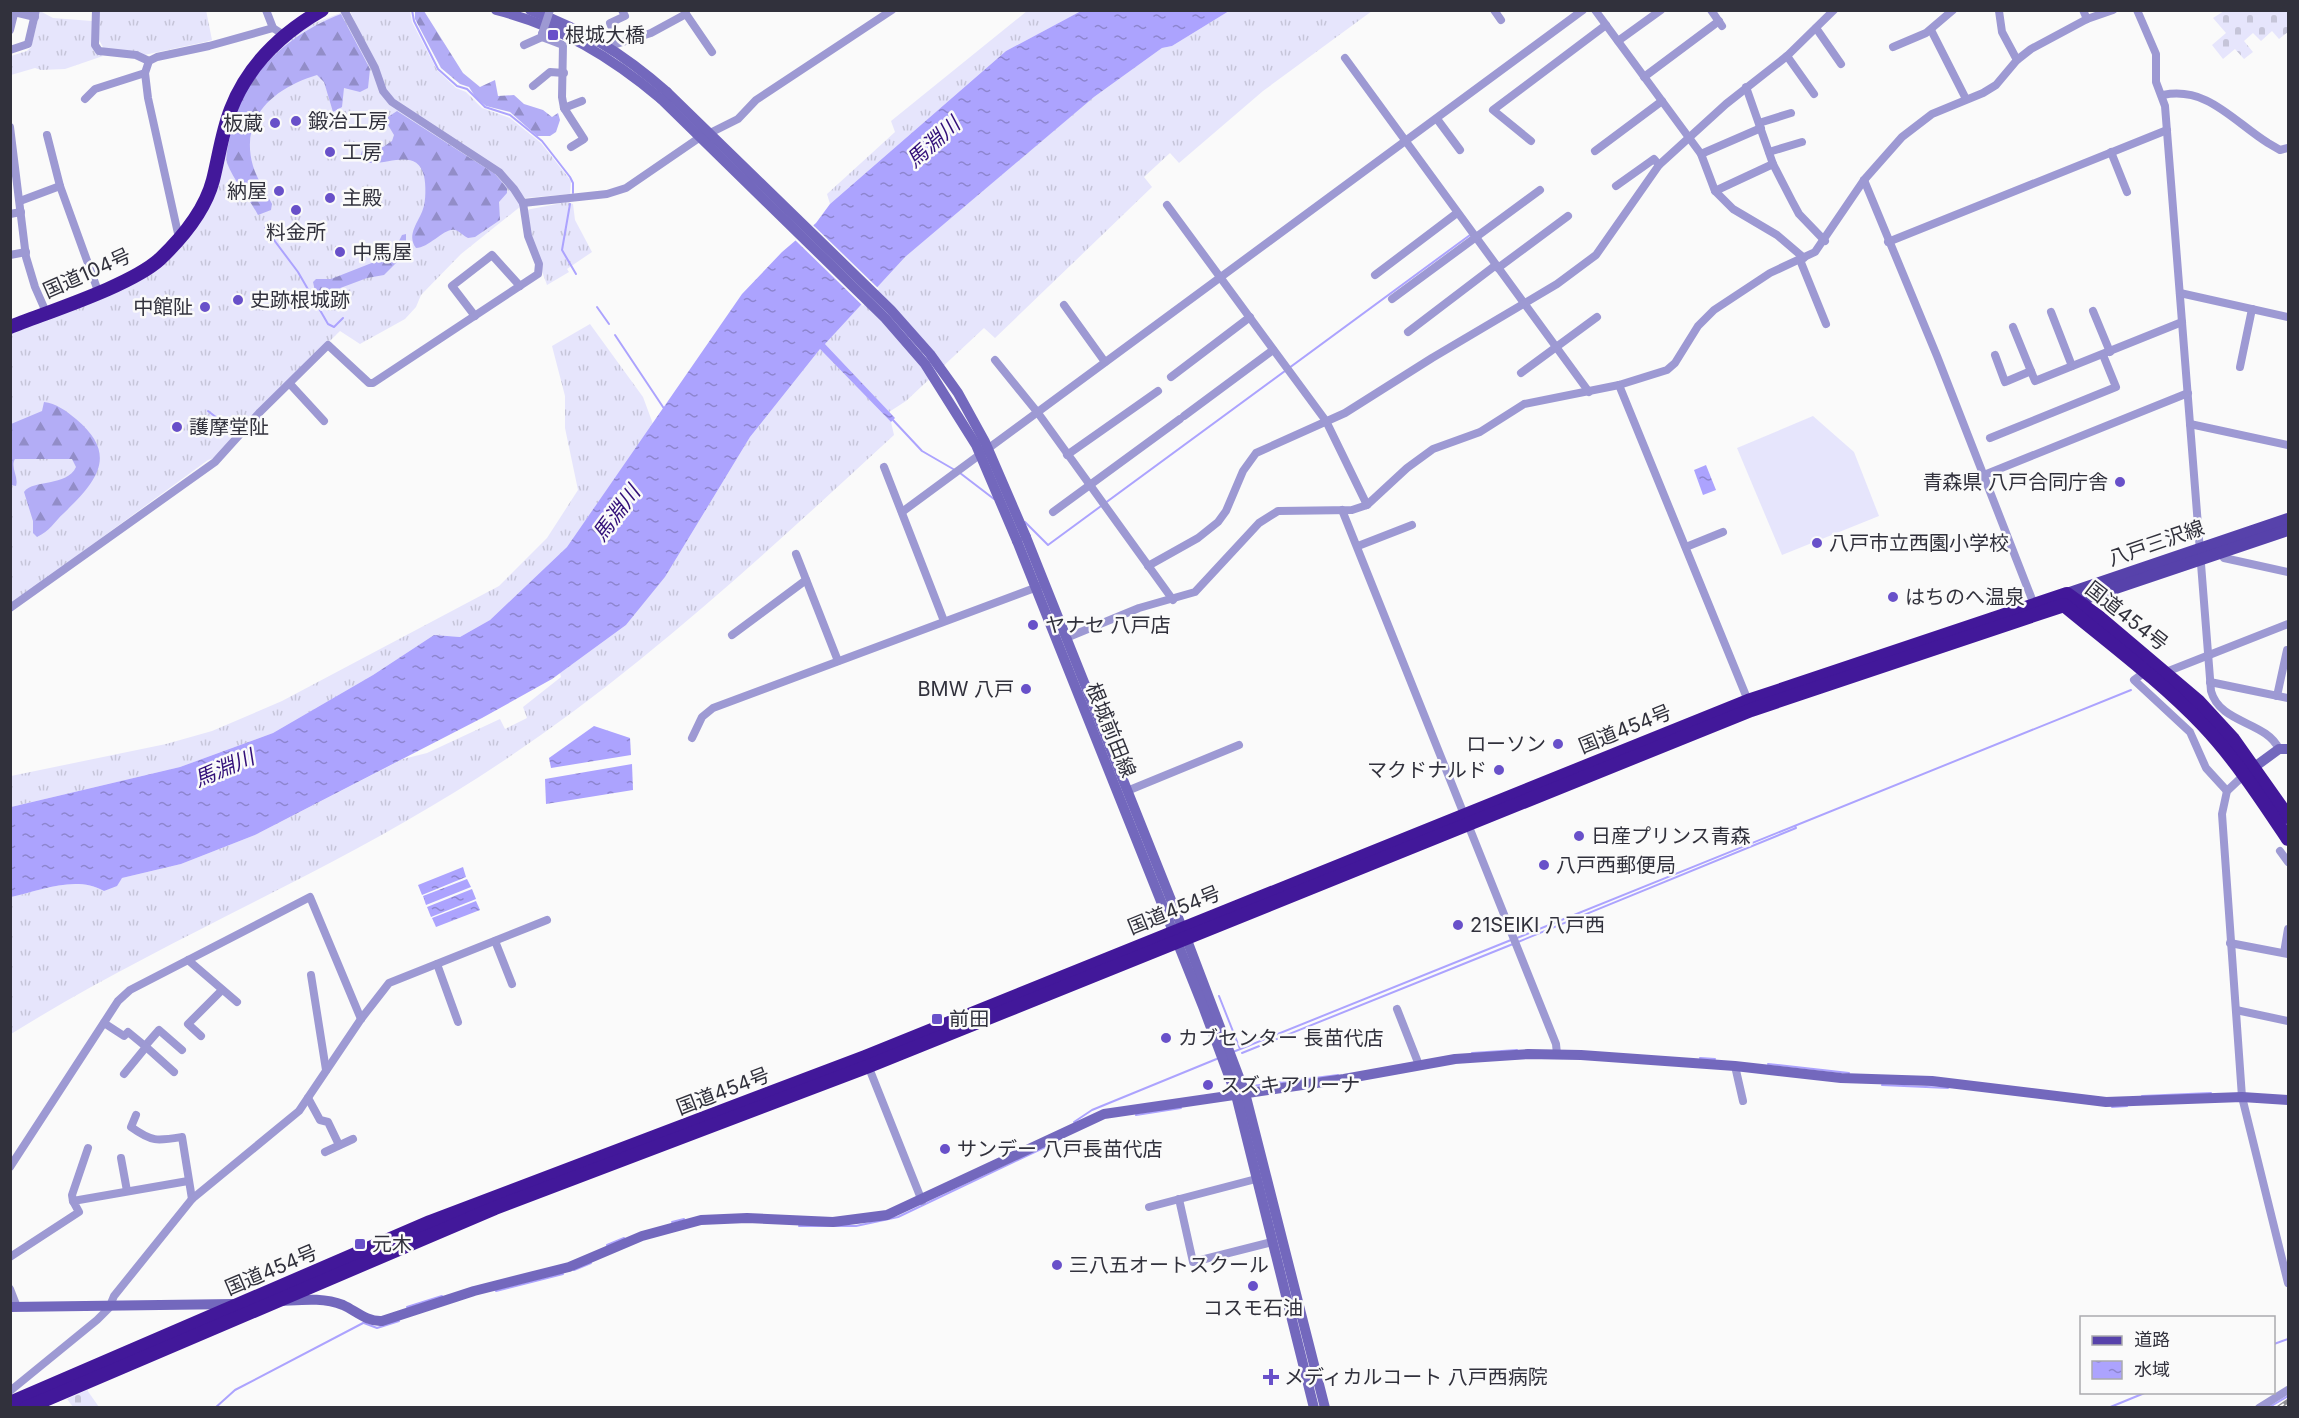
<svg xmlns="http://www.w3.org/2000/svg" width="2299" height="1418" font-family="Inter,'Noto Sans JP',sans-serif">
	<defs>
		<pattern id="grass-tufts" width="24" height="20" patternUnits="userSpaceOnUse" patternTransform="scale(1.5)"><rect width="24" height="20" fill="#e6e5fc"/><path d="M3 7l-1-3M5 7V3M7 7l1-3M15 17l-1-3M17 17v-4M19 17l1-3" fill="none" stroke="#c6c5d9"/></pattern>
		<pattern id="forest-firs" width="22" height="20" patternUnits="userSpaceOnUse" patternTransform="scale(1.5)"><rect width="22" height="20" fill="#b3adf6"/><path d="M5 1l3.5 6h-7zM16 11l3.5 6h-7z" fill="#928dc8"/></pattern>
		<pattern id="cemetery-stones" width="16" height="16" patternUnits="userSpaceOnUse" patternTransform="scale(1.5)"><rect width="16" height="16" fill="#e6e5fc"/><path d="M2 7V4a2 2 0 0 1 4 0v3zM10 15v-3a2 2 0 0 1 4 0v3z" fill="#c6c5d9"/></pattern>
		<pattern id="water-ripples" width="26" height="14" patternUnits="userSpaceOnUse" patternTransform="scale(1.5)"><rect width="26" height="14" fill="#aca3fe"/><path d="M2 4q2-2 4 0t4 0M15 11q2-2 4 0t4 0" fill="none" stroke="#8d85cf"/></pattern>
	</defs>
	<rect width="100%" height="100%" fill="#fafafa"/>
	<!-- grass -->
	<g fill="url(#grass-tufts)">
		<polygon points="206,10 212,40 205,42 144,55 104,49 98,38 98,11"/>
		<polygon points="40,11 53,18 92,21 97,52 103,56 65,69 41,70 35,68 11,75 11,56 27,51 31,47"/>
		<polygon points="350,11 410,11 412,22 437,70 456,88 466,92 482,108 510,118 541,143 571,181 570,194 525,198 506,176 399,105 387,93"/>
		<polygon points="1027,11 1081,11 1006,51 830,204 827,194 895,132 891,121"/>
		<polygon points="1229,11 1372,11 1263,91 1179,163 1170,153 1144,177 1152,187 995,338 984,328 906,401 889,412 825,344 905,256 1094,97 1162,48 1172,46"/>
		<polygon points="343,12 384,95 498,174 510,188 521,206 461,254 421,295 416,307 405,319 360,344 340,331 239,430 217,457 208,460 11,604 11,333 131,284 212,197 221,175 230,128 243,93 281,45 312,24"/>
		<polygon points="567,202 573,204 575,220 592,252 567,269 569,272 547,285 529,235 526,210"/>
		<polygon points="590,324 643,397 653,424 567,547 490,620 460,637 434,635 373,675 273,733 180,767 11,807 11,776 166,744 212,731 282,701 499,586 547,538 578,490 565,428 565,396 552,346"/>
		<path d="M 820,349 L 891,422 L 894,435 C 755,563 616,693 455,792 C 311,881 154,945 11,1034 L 11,897 C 40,891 75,875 104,891 L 122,878 L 181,864 L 255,835 L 403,759 L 427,753 L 500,719 L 505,729 L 527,718 L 523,707 L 561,677 L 560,673 L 626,625 L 665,577 L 750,437 Z"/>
	</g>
	<!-- forest -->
	<g fill="url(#forest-firs)">
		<polygon points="415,11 424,11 463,73 480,87 495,80 498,96 514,95 524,104 543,110 552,117 558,113 560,120 556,132 550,136 537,136 510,112 486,106 476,98 469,87 460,84 441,68 415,19"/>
		<path d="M 341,14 L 370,69 L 368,88 L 360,92 L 344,88 L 342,107 L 333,112 L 324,82 L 317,75 C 274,88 239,117 253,166 C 257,179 266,192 272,204 L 271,210 L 258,215 C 249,198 234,181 227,163 C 225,155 229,143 230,136 C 240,77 288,34 341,14 Z"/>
		<path d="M 397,111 L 495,174 L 507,188 L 507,193 L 499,202 L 500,220 L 475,237 L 468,238 C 463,236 460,231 455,230 C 445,227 429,248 416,248 C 406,234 419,222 423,209 C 426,202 426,184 424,176 C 416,143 379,172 359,160 L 362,151 L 383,147 L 392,141 L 394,135 L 388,125 L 388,117 Z"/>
		<polygon points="406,234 406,253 384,275 367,278 327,293 315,291 313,282 316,279 331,279 392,255 402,235"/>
		<path d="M 44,402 C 56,403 66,411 76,419 C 119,455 97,481 64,513 C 54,522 50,531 37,537 L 33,533 L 33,521 L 24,492 C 33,479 67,487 76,467 L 72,459 L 15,459 C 10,467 19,477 16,486 L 11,485 L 11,424 L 42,411 Z"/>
	</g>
	<!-- cemetery -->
	<g fill="url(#cemetery-stones)">
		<polygon points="2224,11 2288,11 2288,32 2279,39 2272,31 2261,41 2253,33 2244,41 2253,52 2244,59 2235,49 2223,59 2212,45 2226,33 2213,18"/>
		<polygon points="87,1390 99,1407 73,1407 67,1399"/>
	</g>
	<!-- garden -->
	<polygon fill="#e6e5fc" points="1813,416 1854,452 1879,516 1782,555 1737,448"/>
	<!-- water -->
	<g fill="url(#water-ripples)">
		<path d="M 1081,11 L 1229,11 L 1172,46 L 1162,48 L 1094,97 L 905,257 L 825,344 L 895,418 L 891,422 L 820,349 L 750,437 L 665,577 L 626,625 L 552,679 L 482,718 L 255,835 L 181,864 L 122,878 L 117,886 L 104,891 C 75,875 40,891 11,897 L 11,807 L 180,767 L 273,733 L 373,675 L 434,635 L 460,637 L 490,620 L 567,547 L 742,294 L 782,252 L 816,223 L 830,204 L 1006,51 Z"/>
		<polygon points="1706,465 1716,490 1703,495 1694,470"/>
		<polygon points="594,726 630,738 631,755 551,768 549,758"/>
		<polygon points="632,764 633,790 546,804 545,779"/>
		<polygon points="463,867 466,877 422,895 418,885"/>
		<polygon points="467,879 471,887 426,905 423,896"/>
		<polygon points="472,889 476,899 431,917 427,907"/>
		<polygon points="476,901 480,910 436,927 432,918"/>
	</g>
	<!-- pier -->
	<polygon fill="#fafafa" points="811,223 879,289 863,306 793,238"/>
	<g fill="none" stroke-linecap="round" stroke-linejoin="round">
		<!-- stream -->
		<g stroke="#aca3fe" stroke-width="2">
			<polyline points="370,10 375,10"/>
			<polyline points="412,10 414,21 438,69 457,86 467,89 485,107 510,115 542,141 570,177 573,183 573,193"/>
			<polyline points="570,204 562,250 576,274"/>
			<polyline points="265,228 298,272 328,324 334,327 343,318"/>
			<polyline points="597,307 609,324"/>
			<polyline points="615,335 665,410"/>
			<polyline points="208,411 234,431"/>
			<polyline points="893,420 922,451 960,473 994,499"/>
			<polyline points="1025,522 1048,545 1470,235"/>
			<polyline points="1517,938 2131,690"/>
			<polyline points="1518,942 1796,828 1795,826"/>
			<polyline points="1219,996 1240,1049"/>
			<polyline points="1233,1052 1511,940"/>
			<polyline points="1242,1053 1513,944"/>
			<polyline points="1472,1053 1517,1050"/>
			<polyline points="1700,1058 1715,1059"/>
			<polyline points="1768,1064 1849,1073"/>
			<polyline points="1882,1085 1948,1088"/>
			<polyline points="1252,1086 1338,1075"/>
			<polyline points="2142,1096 2211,1093"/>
			<polyline points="2112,1107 2127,1106"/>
			<polyline points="1136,1115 1181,1108"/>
			<polyline points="1074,1122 1092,1110 1219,1058"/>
			<polyline points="672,1222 684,1219"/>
			<polyline points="799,1226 856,1226 898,1217 1058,1141"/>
			<polyline points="607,1245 624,1238"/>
			<polyline points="574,1270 591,1263"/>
			<polyline points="496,1291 563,1274"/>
			<polyline points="407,1307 442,1296"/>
			<polyline points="364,1323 377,1328 399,1321"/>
			<polyline points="2274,1344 2288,1339"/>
			<polyline points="215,1408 235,1390 365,1322"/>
			<polyline points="2108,1408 2147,1392"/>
			<polyline points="2268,1408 2288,1396"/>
		</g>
		<!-- street -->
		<g stroke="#9d99d3" stroke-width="8">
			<polyline points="96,10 95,45 99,51 136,55 149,61"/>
			<polyline points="266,10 273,28 284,35"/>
			<polyline points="1494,10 1501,20"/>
			<polyline points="1595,10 1701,154 1715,191 1733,209 1777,235 1804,258"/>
			<polyline points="1711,10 1722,26"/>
			<polyline points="2083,10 2087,19"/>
			<path d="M 2137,10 L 2156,54 L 2156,82 L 2165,106 L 2211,691 C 2220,724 2266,721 2279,749"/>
			<polyline points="10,11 35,17"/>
			<polyline points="1999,11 2002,32 2017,60"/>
			<polyline points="686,14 712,52"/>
			<polyline points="1816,28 1841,64"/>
			<polyline points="10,30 15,10"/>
			<polyline points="1931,30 1966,99"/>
			<polyline points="542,34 542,37 563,45 562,97 564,108 584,139 571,147"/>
			<polyline points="1618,41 1661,10"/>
			<polyline points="524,45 542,37"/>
			<polyline points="610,46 651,33 686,14 684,10"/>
			<polyline points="610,47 616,38 610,23 625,16 622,10"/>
			<polyline points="1893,47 1926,33 1953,10"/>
			<polyline points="10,50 28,44 36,10"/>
			<polyline points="1787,56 1814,94"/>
			<polyline points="1345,58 1589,392"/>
			<polyline points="1644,77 1719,21"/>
			<polyline points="533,86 550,72 564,73"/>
			<polyline points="1746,87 1773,164 1792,201 1799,214 1825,241"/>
			<path d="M 2163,95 C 2207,86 2233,121 2268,143 L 2280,150 L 2288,148"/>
			<polyline points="85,99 95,89 145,73"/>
			<polyline points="564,108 582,101"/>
			<polyline points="1437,119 1460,150"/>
			<polyline points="1759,123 1791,113"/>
			<polyline points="10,127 26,257 35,287 46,312"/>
			<polyline points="47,135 60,186 98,291"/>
			<polyline points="1531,141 1493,110 1606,25"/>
			<polyline points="1595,151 1662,101"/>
			<polyline points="1769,152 1802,142"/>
			<polyline points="2111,152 2127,192"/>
			<polyline points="1701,154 1761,128"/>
			<polyline points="1864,180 1937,356 2035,607"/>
			<polyline points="1616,186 1654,159 1659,165"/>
			<polyline points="1715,191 1773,164"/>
			<polyline points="20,201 60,186"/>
			<polyline points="523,203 607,194 626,188 696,140 738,119 756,100 892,10"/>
			<polyline points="1167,205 1326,421 1367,505"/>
			<polyline points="10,214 21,212"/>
			<polyline points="179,238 148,98 145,73 149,61 157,57 209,46 273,28"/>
			<polyline points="1888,242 2167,130"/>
			<polyline points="10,255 26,252"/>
			<polyline points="1800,260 1826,324"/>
			<polyline points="1498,268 1568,216"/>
			<polyline points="1375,275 1457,213"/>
			<polyline points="2180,293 2288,317"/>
			<polyline points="1392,299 1540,190"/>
			<polyline points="1064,305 1105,362"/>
			<polyline points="2093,311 2110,352"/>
			<polyline points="2051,312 2072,366"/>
			<polyline points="475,316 452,286 492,255 520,286"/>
			<polyline points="2013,327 2035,381 2182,322"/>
			<polyline points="1408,332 1496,265"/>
			<polyline points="1995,355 2005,382 2031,371"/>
			<polyline points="995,360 1038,413 1173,600"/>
			<polyline points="2240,367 2252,309"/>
			<polyline points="1521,373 1597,317"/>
			<polyline points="1171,377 1250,317"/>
			<polyline points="290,384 324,421"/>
			<polyline points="1619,385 1749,703"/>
			<polyline points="1184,416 1273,350"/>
			<polyline points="2190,424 2288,445"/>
			<polyline points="1990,438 2116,387 2103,355"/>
			<polyline points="1067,455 1158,391"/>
			<polyline points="884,467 944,621"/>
			<polyline points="1984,475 2188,393"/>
			<polyline points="1342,510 1556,1044 1557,1054"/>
			<polyline points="902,512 1583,10"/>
			<polyline points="1053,512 1180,419"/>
			<polyline points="1358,546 1412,525"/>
			<polyline points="1686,547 1723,532"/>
			<polyline points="2220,553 2224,558 2288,572"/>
			<polyline points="796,554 838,661"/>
			<polyline points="1148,566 1198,538 1218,522 1226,511 1243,471 1256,453 1345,413 1432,358 1557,284 1596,255 1659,165 1726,104 1787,56 1834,10"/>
			<polyline points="10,608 215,462 260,412 328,345 369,383 373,383 538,274 539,264 528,236 523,203 514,189 499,172 392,102 383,91 375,68 344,10"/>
			<polyline points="732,635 806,580"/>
			<polyline points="1066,638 1139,608 1195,592 1259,523 1278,511 1352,510 1367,505 1407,468 1433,449 1480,432 1524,404 1619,385 1667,370 1675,363 1698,326 1714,310 1770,273 1815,252 1864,180 1902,137 1932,114 1983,93 1996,85 2017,60 2031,49 2087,19 2113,10"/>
			<polyline points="2145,672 2134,680 2190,732 2206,768 2227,791"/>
			<polyline points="2166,672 2288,624"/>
			<polyline points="2210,682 2288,698"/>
			<polyline points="2277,696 2287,650"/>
			<polyline points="692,738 702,717 713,708 1040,586"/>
			<polyline points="2244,775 2227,791 2222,814 2242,1097 2288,1283"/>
			<polyline points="1127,791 1239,745"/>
			<polyline points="2280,851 2288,862"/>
			<polyline points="495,941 512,984"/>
			<polyline points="2230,943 2288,954"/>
			<polyline points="2284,953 2288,929"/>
			<polyline points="188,960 237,1002"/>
			<polyline points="437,964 458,1022"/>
			<polyline points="311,975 326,1070"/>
			<polyline points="1397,1009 1419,1065"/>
			<polyline points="2236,1010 2288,1021"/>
			<polyline points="104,1023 124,1036 128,1032 145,1046 159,1030 182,1050"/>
			<polyline points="201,1036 188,1024 222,990"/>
			<polyline points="145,1046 174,1072"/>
			<polyline points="867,1063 922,1201"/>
			<polyline points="1735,1066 1743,1101"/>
			<polyline points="124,1074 146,1047"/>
			<polyline points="308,1098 320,1120 328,1122 339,1145"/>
			<path d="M 136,1115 L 131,1127 C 152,1142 157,1141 182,1137 L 192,1199"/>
			<polyline points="325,1152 353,1139"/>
			<polyline points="121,1158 127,1191"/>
			<polyline points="10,1167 118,1001 130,990 310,897 361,1019"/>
			<polyline points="1179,1199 1193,1262 1272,1242"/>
			<polyline points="73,1201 72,1195 88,1148"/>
			<polyline points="1149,1207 1256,1179"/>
			<polyline points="10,1257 79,1212 73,1201 188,1181"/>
			<polyline points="10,1289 17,1307"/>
			<polyline points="10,1391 97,1320 109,1308 114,1296 192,1199 299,1111 361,1019 389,983 547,920"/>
			<polyline points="2259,1408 2288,1390"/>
		</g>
		<!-- secondary -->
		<g stroke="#7368bd" stroke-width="10">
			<path d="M 496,10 C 560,26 611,57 661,99"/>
			<path d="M 530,10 C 587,32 620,51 667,92"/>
			<polyline points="1026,537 1187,940 1245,1093 1325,1408"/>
			<polyline points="1017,541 1204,1009 1236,1095 1314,1408"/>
			<polyline points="2249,771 2279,749 2288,749"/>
			<path d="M 281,1301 C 301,1300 323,1297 343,1305 C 356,1311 367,1322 382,1321 L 474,1291 L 569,1267 L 642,1236 L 701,1220 L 747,1218 L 833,1222 L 887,1215 L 1104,1114 L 1344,1079 L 1455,1059 L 1528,1054 L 1581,1055 L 1735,1066 L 1841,1078 L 1932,1081 L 2106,1102 L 2242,1097 L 2288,1100"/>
			<polyline points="10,1307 235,1304"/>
		</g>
		<!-- primary -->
		<g stroke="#5742ab" stroke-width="12">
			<polyline points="2065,601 2067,594 2288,519"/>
			<polyline points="2071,603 2288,530"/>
		</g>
		<!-- highway -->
		<g stroke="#42189a" stroke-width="14">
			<path d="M 10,327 C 50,311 130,286 160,259 C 183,237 205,211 213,180 C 219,156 222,132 231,109 C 248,65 282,33 322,10"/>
			<polyline points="10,1403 430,1222 865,1057 1748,701 2067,594 2100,618 2198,701 2233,739 2288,817"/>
			<path d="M 26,1408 L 495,1208 L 869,1066 L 1751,710 L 2064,605 C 2111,644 2161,681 2203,725 C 2236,760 2262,800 2288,839"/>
		</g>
		<!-- rail casing -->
		<g stroke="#8d8d93" stroke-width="4.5">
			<polyline id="rail" points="2278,1408 2288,1401"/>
		</g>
		<!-- rail -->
		<use href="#rail" stroke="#fafafa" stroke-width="2" stroke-dasharray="7" stroke-linecap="butt"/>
		<!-- street-bridge -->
		<polyline stroke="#9d99d3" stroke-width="8" points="542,34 550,10"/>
		<!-- secondary-bridge -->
		<g stroke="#7368bd" stroke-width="10">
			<polyline points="667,92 891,310 930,354 958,393 985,442 1026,537"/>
			<polyline points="661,99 885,318 925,364 976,445 1017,541"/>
		</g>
	</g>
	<!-- markers -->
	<g fill="#6850c9" stroke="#fafafa" stroke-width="2">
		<rect x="547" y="29" width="12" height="12" rx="3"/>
		<circle cx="296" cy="121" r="6"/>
		<circle cx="275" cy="123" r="6"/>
		<circle cx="330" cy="152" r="6"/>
		<circle cx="279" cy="191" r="6"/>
		<circle cx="330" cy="198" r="6"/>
		<circle cx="296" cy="210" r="6"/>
		<circle cx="340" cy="252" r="6"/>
		<circle cx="238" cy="300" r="6"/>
		<circle cx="205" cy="307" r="6"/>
		<circle cx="177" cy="427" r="6"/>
		<circle cx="2120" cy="482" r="6"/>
		<circle cx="1817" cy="543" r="6"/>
		<circle cx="1893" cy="597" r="6"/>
		<circle cx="1033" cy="625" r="6"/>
		<circle cx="1026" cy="689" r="6"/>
		<circle cx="1558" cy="744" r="6"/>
		<circle cx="1499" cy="770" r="6"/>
		<circle cx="1579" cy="836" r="6"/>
		<circle cx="1544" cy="865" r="6"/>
		<circle cx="1458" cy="925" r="6"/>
		<rect x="931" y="1013" width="12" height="12" rx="3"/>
		<circle cx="1166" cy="1038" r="6"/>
		<circle cx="1208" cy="1085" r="6"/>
		<circle cx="945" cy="1149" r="6"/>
		<rect x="354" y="1238" width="12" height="12" rx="3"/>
		<circle cx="1057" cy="1265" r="6"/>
		<circle cx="1253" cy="1286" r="6"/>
		<path d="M1268 1368h6v6h6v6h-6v6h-6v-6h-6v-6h6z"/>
	</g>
	<g text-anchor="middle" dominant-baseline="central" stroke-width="5" stroke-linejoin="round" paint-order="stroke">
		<!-- poi labels -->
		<g font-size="20" fill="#31313c" stroke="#fafafa" text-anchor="start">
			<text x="565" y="35">根城大橋</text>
			<text x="308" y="121">鍛冶工房</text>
			<text x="263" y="123" text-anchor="end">板蔵</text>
			<text x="342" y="152">工房</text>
			<text x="267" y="191" text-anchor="end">納屋</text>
			<text x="342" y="198">主殿</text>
			<text x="296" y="232" text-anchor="middle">料金所</text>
			<text x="352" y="252">中馬屋</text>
			<text x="250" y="300">史跡根城跡</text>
			<text x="193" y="307" text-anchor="end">中館阯</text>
			<text x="189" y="427">護摩堂阯</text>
			<text x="2108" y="482" text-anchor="end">青森県 八戸合同庁舎</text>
			<text x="1829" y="543">八戸市立西園小学校</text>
			<text x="1905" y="597">はちのへ温泉</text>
			<text x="1045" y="625">ヤナセ 八戸店</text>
			<text x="1014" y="689" text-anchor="end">BMW 八戸</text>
			<text x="1546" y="744" text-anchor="end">ローソン</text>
			<text x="1487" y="770" text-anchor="end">マクドナルド</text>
			<text x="1591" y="836">日産プリンス青森</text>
			<text x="1556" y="865">八戸西郵便局</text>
			<text x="1470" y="925">21SEIKI 八戸西</text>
			<text x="949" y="1019">前田</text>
			<text x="1178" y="1038">カブセンター 長苗代店</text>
			<text x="1220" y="1085">スズキアリーナ</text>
			<text x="957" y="1149">サンデー 八戸長苗代店</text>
			<text x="372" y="1244">元木</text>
			<text x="1069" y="1265">三八五オートスクール</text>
			<text x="1253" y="1308" text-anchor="middle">コスモ石油</text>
			<text x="1284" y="1377">メディカルコート 八戸西病院</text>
		</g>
		<!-- street labels -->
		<g font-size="20" fill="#31313c" stroke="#fafafa">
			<text transform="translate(87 273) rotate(-24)">国道104号</text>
			<text transform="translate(2156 543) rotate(-19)">八戸三沢線</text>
			<text transform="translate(2127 616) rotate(38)">国道454号</text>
			<text transform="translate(1625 729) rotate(-22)">国道454号</text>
			<text transform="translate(1111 730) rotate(68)">根城前田線</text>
			<text transform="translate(1174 910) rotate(-22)">国道454号</text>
			<text transform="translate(723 1091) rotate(-21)">国道454号</text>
			<text transform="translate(271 1270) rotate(-23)">国道454号</text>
		</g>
		<!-- water labels -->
		<g font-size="21" font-style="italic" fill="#320f79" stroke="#fafafa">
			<text transform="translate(933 142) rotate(-42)">馬淵川</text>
			<text transform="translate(616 513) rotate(-53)">馬淵川</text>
			<text transform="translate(224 768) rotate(-23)">馬淵川</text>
		</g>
	</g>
	<!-- border -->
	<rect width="2299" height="1418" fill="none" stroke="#31313c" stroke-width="24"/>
	<!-- legend -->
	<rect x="2080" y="1316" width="195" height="78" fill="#fafafa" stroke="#aaaaae" stroke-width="1.5"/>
	<rect x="2092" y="1336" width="30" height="9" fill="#5742ab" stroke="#aaaaae" stroke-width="1.5"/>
	<text x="2134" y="1346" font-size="18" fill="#31313c">道路</text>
	<rect x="2092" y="1361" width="30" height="18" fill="url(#water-ripples)" stroke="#aaaaae" stroke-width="1.5"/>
	<text x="2134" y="1376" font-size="18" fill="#31313c">水域</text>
</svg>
